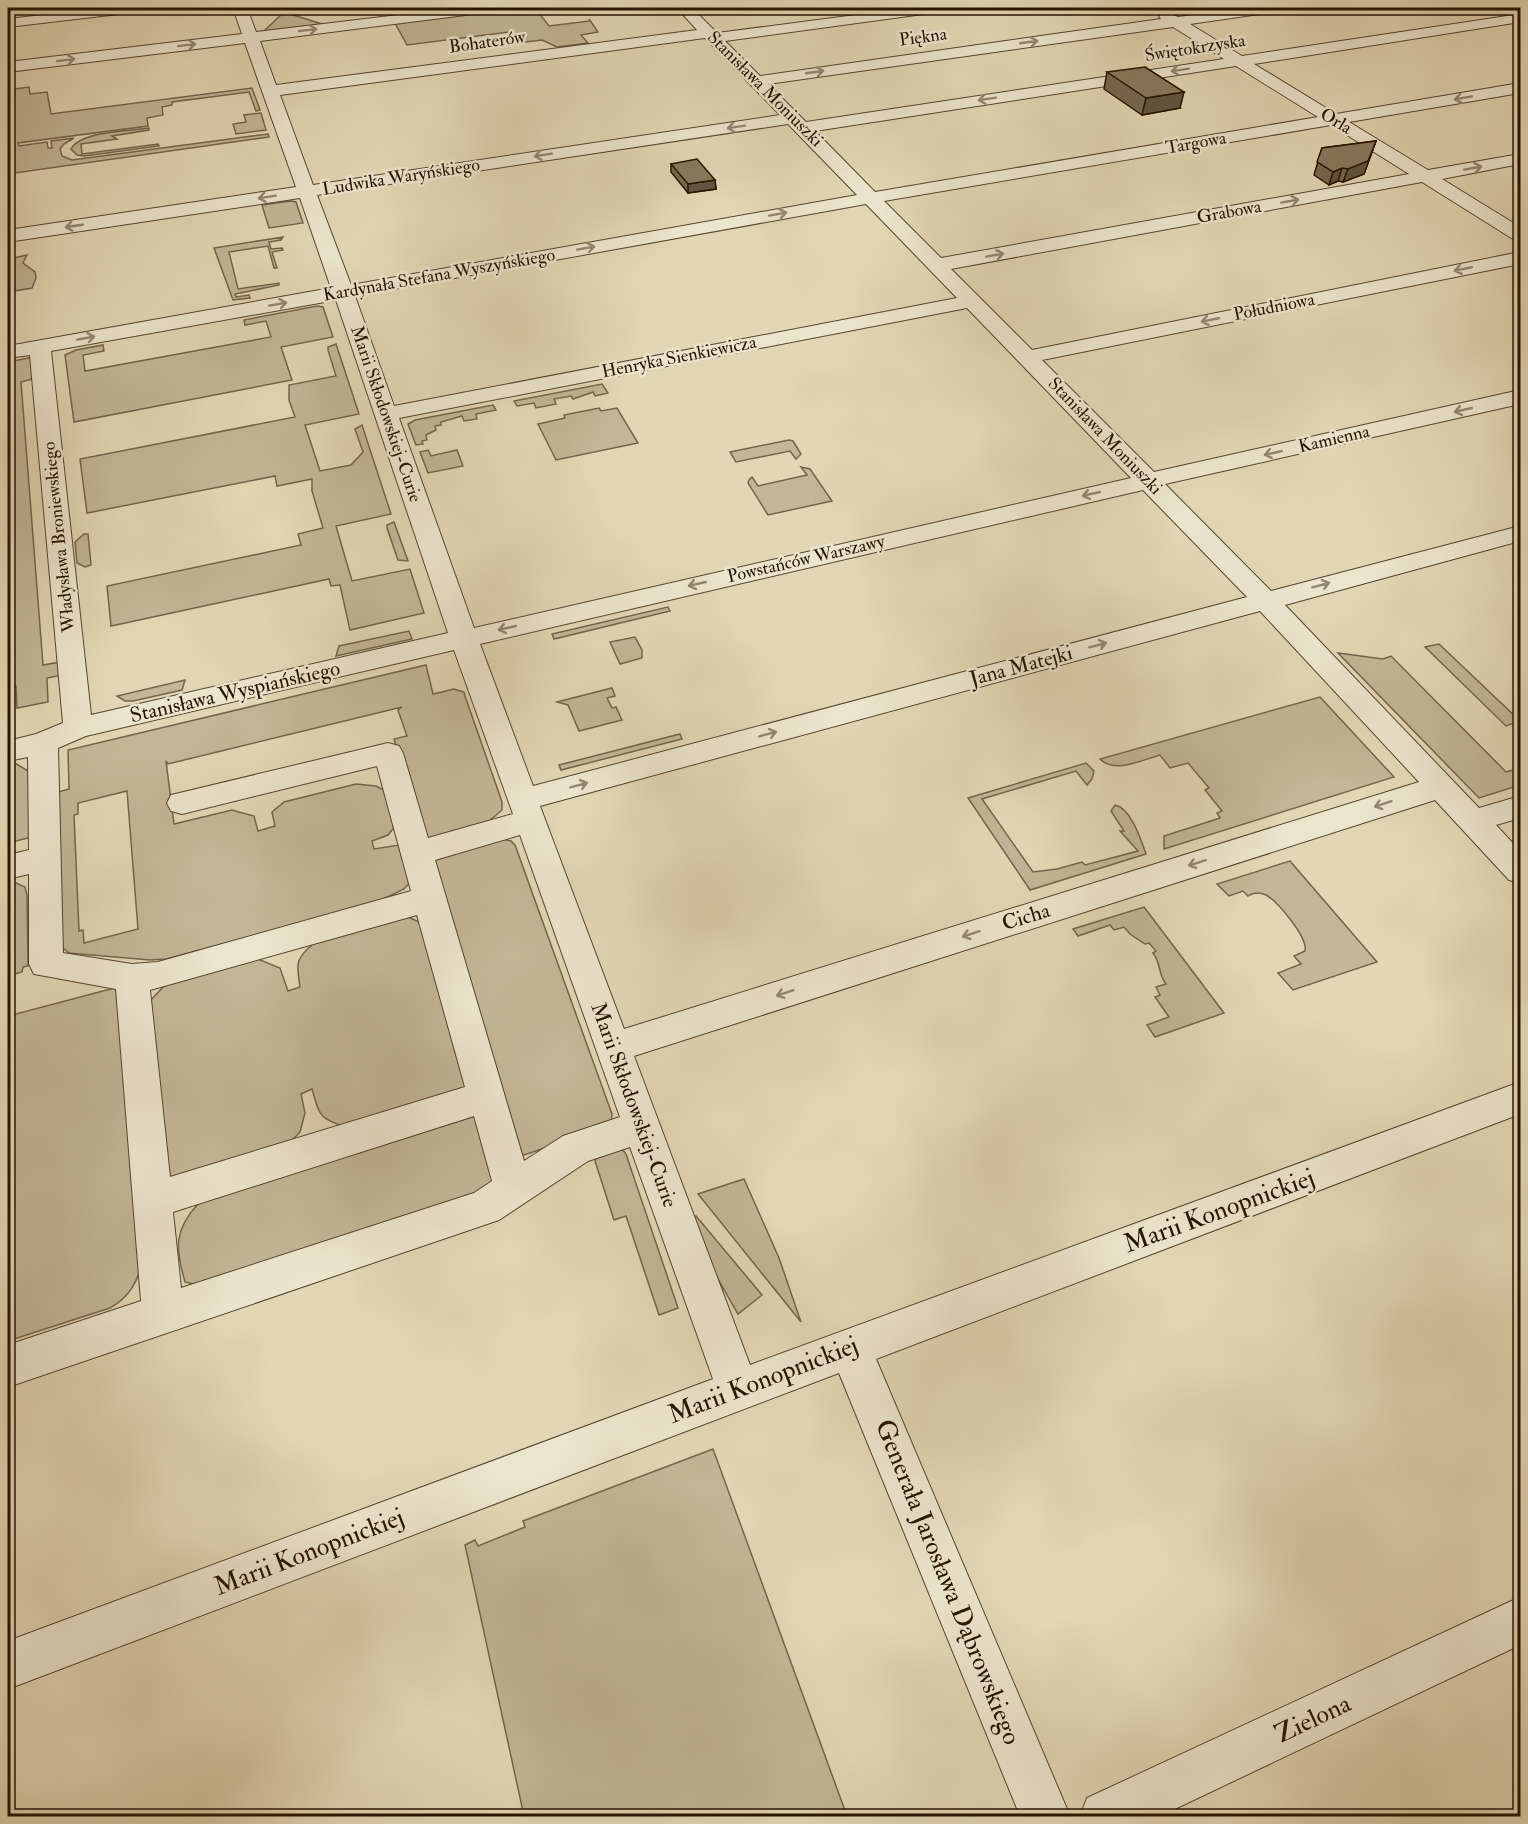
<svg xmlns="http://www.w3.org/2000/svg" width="1528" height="1824" font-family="'IM FELL Double Pica',serif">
	<rect width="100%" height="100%" fill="#e2d7b4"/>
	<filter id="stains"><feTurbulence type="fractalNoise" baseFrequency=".00333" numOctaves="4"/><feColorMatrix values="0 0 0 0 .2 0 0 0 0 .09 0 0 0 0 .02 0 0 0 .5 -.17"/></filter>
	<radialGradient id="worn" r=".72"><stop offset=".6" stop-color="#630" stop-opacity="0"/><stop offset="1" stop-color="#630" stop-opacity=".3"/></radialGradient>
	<!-- green -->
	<g fill="#c2b696" stroke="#74644c" stroke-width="1.5" fill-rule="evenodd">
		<polygon points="523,8 535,8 549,26 590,21 589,19 598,32 581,35 588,43 557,47 542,40 518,43 509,32 407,45 395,23"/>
		<polygon points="282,14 290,14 322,24 264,31"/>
		<polygon points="29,87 30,94 47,92 51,114 252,88 260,110 256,111 249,92 172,102 172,105 162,107 163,115 147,118 148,126 18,143 19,146 47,142 48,148 52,148 51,141 74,138 64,144 60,149 62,156 72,160 268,134 269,137 8,174 8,90"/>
		<polygon points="261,113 266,130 236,134 233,124 246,122 244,115"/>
		<path d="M 149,128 L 149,130 L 112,136 L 117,139 L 81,144 L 82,154 L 158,144 L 159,146 L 84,156 L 77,155 L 71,149 C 81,131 130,131 149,128 Z"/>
		<polygon points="291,201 296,202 303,223 269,228 262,205"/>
		<polygon points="283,237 281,240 269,242 271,249 282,248 283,250 272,252 277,268 274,268 268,246 229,252 238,289 279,283 279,285 235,294 236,297 249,295 250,298 233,300 214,248"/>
		<polygon points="27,255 23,263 35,272 36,278 32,288 8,292 8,259"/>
		<polygon points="317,306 323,307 333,337 281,347 292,380 74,422 65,355 76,350 103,345 104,351 83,355 85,371 271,337 266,321 245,325 244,320"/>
		<polygon points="336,344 359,414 305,425 320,471 351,465 363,452 355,429 362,425 391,514 336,526 352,581 410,569 424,613 350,630 340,585 331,586 329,579 111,626 107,586 301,545 298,534 323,528 312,491 312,479 277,486 275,476 87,513 80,459 295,417 289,400 289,385 336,376 328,350 328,347"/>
		<polygon points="34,357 36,378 21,382 43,665 66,661 67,674 47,678 48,702 17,708 16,686 8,687 8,362"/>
		<polygon points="602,384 608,393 595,396 593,392 573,399 571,396 554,399 556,404 536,408 534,403 517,406 514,401"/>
		<polygon points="493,405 496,410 476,414 477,419 464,421 462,416 441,422 441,425 435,426 436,430 426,435 427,440 422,441 423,444 416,445 408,424 415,420"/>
		<polygon points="599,408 601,411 617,408 638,443 556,460 538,424 565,418 564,415"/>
		<polygon points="789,440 793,441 801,454 796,459 790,451 736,462 730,452"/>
		<polygon points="428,450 431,456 457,450 463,466 428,473 420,452"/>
		<polygon points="801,467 810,469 832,501 768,515 748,483 749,480 752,477 758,486 807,475"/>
		<polygon points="394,522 408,561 398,560 387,528 387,525"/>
		<polygon points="84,534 88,534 91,565 85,567 77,563 75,542"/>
		<polygon points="668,607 670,611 554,639 552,634"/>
		<polygon points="409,631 412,639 336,656 339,646"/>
		<polygon points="635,637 642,650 642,658 620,664 610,642"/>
		<polygon points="1439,644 1520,721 1506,726 1425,647"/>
		<polygon points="1338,653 1383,659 1391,656 1506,772 1520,768 1520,785 1479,798"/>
		<path d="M 426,665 L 433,694 L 454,689 L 464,692 L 465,696 L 502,802 L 502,810 L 488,822 L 429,839 L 424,838 L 420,833 L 394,739 L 407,736 L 398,710 L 402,707 L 168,764 L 166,761 L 174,824 L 232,810 L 254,816 L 258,831 L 275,826 L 272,812 L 284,802 L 356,784 L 376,786 L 386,791 L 396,825 L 388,835 L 372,841 L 374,849 L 399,845 L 411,881 L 404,889 L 373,904 L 166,959 L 150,960 L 69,953 L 62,947 L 55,793 L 69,789 L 68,750 ZM 127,791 L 138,929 L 84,943 L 83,930 L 79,931 L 74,815 L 78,814 L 78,803 Z"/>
		<polygon points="185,680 182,690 133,701 125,701 117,696"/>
		<polygon points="612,688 615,696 607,698 612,708 616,707 622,720 579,731 568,705 557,702"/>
		<path d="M 1320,697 L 1394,777 L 1164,849 L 1164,836 L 1220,818 L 1217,813 L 1222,811 L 1205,790 L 1209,788 L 1188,763 L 1170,768 L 1160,755 C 1142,760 1115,774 1100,759 Z"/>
		<polygon points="680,734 682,739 561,770 559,765"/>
		<polygon points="8,763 15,763 28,771 36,836 8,843"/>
		<path d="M 1086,763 L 1094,771 L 1092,779 L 1087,785 L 1076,771 L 982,799 L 1033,872 L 1057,869 L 1082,862 L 1085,865 L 1138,851 L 1120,831 L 1124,831 L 1111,811 L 1115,805 C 1131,808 1141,840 1146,854 L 1030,890 L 968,798 Z"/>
		<polygon points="502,839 511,841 515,845 612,1114 611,1123 604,1128 524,1155 516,1152 434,859"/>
		<path d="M 1290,861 L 1377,962 L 1293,990 L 1278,973 L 1301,964 L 1294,956 L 1305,951 C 1308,937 1277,901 1266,895 C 1259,892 1254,892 1248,896 L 1243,891 L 1229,896 L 1217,884 Z"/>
		<polygon points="16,883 25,887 27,895 28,966 23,967 22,972 8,976 8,885"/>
		<path d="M 1144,907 L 1224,1013 L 1155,1037 L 1147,1025 L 1169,1017 L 1155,997 L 1160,995 L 1156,987 L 1166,984 C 1158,974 1161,963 1153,953 L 1156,951 L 1149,943 L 1145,944 L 1130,934 L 1124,927 L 1114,930 L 1110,925 L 1078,936 L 1073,929 Z"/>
		<path d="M 408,917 L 419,922 L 426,929 L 465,1086 L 461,1093 L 348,1128 C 319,1118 320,1117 312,1089 L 301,1094 L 305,1113 L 300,1132 L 287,1146 L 184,1180 L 169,1176 L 150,1001 L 166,984 L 258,959 L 280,968 L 288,991 L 300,987 C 297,965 294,960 313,944 Z"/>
		<path d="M 122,986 L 143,1259 C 138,1281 130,1297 110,1308 L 8,1341 L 8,1016 Z"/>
		<path d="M 475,1116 L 495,1178 L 490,1185 L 478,1192 L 197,1285 L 185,1282 C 175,1248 174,1229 199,1203 Z"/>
		<polygon points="622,1149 626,1154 678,1308 659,1315 626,1216 614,1220 595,1161 598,1155"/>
		<polygon points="744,1179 779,1258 801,1322 698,1194"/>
		<polygon points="696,1216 762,1295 738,1314 714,1272 691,1217"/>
		<polygon points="713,1449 847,1816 524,1816 465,1545 475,1540 478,1546 525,1527 523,1521"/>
	</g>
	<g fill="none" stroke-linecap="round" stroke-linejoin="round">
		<!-- minor casing -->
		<g stroke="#55442e" stroke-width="2">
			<g id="minor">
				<polygon points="103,8 143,8 136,12 8,27 8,19"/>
				<path d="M 233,8 L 247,8 L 256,32 L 457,8 L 496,8 L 489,12 L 260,41 L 276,85 L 697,30 L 677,8 L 692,8 L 717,33 L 909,8 L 945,8 L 938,12 L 725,41 L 760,76 L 1161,19 L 1159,16 L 1166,12 L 1178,17 L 1245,8 L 1280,8 L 1278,11 L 1273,12 L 1190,24 L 1242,56 L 1520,14 L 1520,22 L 1254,64 L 1336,114 L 1520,83 L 1520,93 L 1349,122 L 1428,170 L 1520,154 L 1520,164 L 1442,179 L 1520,227 L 1520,241 L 1513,239 L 1422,182 L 951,269 L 1032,350 L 1520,252 L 1520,264 L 1042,360 L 1154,472 L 1520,390 L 1520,404 L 1165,484 L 1271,591 L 1520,526 L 1520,541 L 1285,605 L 1479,808 L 1520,796 L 1520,818 L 1496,825 L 1520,851 L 1520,883 L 1509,880 L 1435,800 L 634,1056 L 750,1365 L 1520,1082 L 1520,1114 L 876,1359 L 1070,1816 L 1020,1816 L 839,1373 L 8,1689 L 8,1641 L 713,1379 L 630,1147 L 588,1161 L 499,1220 L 8,1387 L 8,1345 L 141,1301 L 116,989 L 34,974 L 29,964 L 29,874 L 8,879 L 8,855 L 29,850 L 28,757 L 8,761 L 8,741 L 36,734 L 63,723 L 30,355 L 8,358 L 8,346 L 331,288 L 300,198 L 8,242 L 8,230 L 296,187 L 245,43 L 8,72 L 8,62 L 242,34 ZM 1173,27 L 1224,59 L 806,122 L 768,84 ZM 705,38 L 780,115 L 313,185 L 280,95 ZM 1236,66 L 1318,117 L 875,192 L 815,131 ZM 788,124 L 857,195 L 351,285 L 317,195 ZM 1331,125 L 1409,174 L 941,258 L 884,201 ZM 866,204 L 957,298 L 394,406 L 355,296 ZM 336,300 L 448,633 L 91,715 L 51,351 ZM 967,308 L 1131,478 L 474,628 L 399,418 ZM 1143,490 L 1247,597 L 533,786 L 480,644 ZM 1260,611 L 1419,782 L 624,1029 L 540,806 ZM 454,650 L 513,814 L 428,838 L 403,753 L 399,746 L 388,743 L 171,795 L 167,803 L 171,811 L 182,814 L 377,766 L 411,891 L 158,962 L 132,964 L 63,953 L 58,748 L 86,736 ZM 520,835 L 620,1117 L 563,1136 L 524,1161 L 435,860 ZM 417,915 L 465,1087 L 170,1177 L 150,990 ZM 474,1116 L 492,1181 L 474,1193 L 181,1288 L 173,1212 Z"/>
				<polygon points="1520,1597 1520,1645 1160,1816 1080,1816 1087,1798"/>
			</g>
		</g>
		<!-- minor -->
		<use href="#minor" fill="#ece5ce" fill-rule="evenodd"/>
	</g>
	<!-- wall -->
	<g fill="#756851" stroke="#261301" stroke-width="1.5">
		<polygon points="1107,72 1180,108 1142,115 1104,89"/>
		<polygon points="1376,141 1364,174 1343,182 1338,181 1329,185 1314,175 1322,148"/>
		<polygon points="671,164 715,180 716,189 688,193 671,172"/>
	</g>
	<!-- shaded-wall -->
	<g fill="#5f5542" stroke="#261301" stroke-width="1.5">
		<polygon points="1184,92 1180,108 1142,115 1146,98"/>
		<polygon points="1376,141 1364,174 1343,182 1348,169"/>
		<polygon points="1342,168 1338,181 1329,185 1333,172"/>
		<polygon points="715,180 716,189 688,193 688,184"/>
	</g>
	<!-- building -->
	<g fill="#88795e" stroke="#261301" stroke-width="1.5">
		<polygon points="1145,67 1184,92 1146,98 1107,72"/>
		<polygon points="1376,141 1368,161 1348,169 1342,168 1333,172 1317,162 1322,148"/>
		<polygon points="697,159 715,180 688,184 671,164"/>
	</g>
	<!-- one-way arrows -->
	<defs><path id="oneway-shaft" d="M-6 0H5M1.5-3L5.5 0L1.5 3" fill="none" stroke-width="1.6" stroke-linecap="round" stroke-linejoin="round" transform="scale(1.5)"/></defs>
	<g stroke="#938672">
		<use href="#oneway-shaft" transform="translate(308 30) rotate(-7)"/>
		<use href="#oneway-shaft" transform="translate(1029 42) rotate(-8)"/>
		<use href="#oneway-shaft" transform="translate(187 45) rotate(-7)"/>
		<use href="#oneway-shaft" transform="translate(66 60) rotate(-7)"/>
		<use href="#oneway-shaft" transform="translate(1180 70) rotate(171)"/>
		<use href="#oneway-shaft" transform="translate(815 72) rotate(-8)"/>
		<use href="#oneway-shaft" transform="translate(1463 98) rotate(170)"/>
		<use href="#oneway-shaft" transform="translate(987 99) rotate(171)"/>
		<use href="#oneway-shaft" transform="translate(736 127) rotate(171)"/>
		<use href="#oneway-shaft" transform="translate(543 155) rotate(171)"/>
		<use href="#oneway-shaft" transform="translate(1473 168) rotate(-10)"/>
		<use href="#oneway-shaft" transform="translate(267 197) rotate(171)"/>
		<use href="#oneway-shaft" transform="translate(1290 201) rotate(-10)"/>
		<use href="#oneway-shaft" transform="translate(778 214) rotate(-10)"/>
		<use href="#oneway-shaft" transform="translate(74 226) rotate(172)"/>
		<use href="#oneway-shaft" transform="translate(586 248) rotate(-10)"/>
		<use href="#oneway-shaft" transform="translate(995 255) rotate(-10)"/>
		<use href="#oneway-shaft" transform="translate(1463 269) rotate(169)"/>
		<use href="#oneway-shaft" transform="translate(278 304) rotate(-10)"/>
		<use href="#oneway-shaft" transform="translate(1210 320) rotate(169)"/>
		<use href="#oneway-shaft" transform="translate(86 338) rotate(-10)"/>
		<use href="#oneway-shaft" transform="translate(1463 410) rotate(167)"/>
		<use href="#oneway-shaft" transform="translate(1273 453) rotate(167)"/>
		<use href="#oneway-shaft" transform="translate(1091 494) rotate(167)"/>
		<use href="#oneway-shaft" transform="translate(697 584) rotate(167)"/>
		<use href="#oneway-shaft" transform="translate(1321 585) rotate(-15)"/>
		<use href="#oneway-shaft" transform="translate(507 628) rotate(167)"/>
		<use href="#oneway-shaft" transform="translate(1098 645) rotate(-15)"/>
		<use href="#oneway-shaft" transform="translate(768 734) rotate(-15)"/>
		<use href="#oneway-shaft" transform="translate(579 785) rotate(-15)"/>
		<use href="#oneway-shaft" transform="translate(1383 804) rotate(162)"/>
		<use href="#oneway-shaft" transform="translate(1197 863) rotate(162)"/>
		<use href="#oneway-shaft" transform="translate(971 934) rotate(162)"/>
		<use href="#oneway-shaft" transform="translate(785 993) rotate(162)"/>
	</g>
	<g text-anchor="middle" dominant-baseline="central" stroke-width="5" stroke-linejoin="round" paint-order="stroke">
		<!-- far-street labels -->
		<g font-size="18" fill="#261301" stroke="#ece5ce">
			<text transform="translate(923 37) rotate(-8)">Piękna</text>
			<text transform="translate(487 42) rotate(-8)">Bohaterów</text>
			<text transform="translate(1195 48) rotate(-9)">Świętokrzyska</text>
			<text transform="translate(765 89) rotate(45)">Stanisława Moniuszki</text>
			<text transform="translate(1336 121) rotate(31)">Orla</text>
			<text transform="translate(1196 143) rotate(-10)">Targowa</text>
			<text transform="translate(401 177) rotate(-9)">Ludwika Waryńskiego</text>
			<text transform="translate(1229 212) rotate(-10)">Grabowa</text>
			<text transform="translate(439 275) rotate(-10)">Kardynała Stefana Wyszyńskiego</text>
			<text transform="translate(1274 307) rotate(-11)">Południowa</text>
			<text transform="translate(679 357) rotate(-11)">Henryka Sienkiewicza</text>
			<text transform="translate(386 414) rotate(71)">Marii Skłodowskiej-Curie</text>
			<text transform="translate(1105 436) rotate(46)">Stanisława Moniuszki</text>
			<text transform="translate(1334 439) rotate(-13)">Kamienna</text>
			<text transform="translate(59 537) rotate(-96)">Władysława Broniewskiego</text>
			<text transform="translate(806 559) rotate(-13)">Powstańców Warszawy</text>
		</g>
		<!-- street labels -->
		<g font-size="21" fill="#261301" stroke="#ece5ce">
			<text transform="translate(1021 666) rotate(-15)">Jana Matejki</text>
			<text transform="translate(235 692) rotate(-13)">Stanisława Wyspiańskiego</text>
			<text transform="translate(1026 917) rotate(-17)">Cicha</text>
			<text transform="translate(634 1105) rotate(70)">Marii Skłodowskiej-Curie</text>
		</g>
		<!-- near-street labels -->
		<g font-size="26" fill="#261301" stroke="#ece5ce">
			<text transform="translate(1219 1211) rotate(-20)">Marii Konopnickiej</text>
			<text transform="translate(763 1380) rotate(-21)">Marii Konopnickiej</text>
			<text transform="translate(309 1552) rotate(-21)">Marii Konopnickiej</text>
			<text transform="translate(948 1582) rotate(68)">Generała Jarosława Dąbrowskiego</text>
			<text transform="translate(1313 1719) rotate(-25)">Zielona</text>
		</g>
	</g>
	<!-- margin -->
	<rect width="1528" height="1824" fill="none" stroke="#e2d7b4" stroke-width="30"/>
	<rect x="9" y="9" width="1510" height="1806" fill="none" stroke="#261301" stroke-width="3"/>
	<rect x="15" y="15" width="1498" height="1794" fill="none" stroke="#261301" stroke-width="1.5"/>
	<rect width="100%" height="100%" filter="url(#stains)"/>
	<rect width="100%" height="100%" fill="url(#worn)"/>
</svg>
